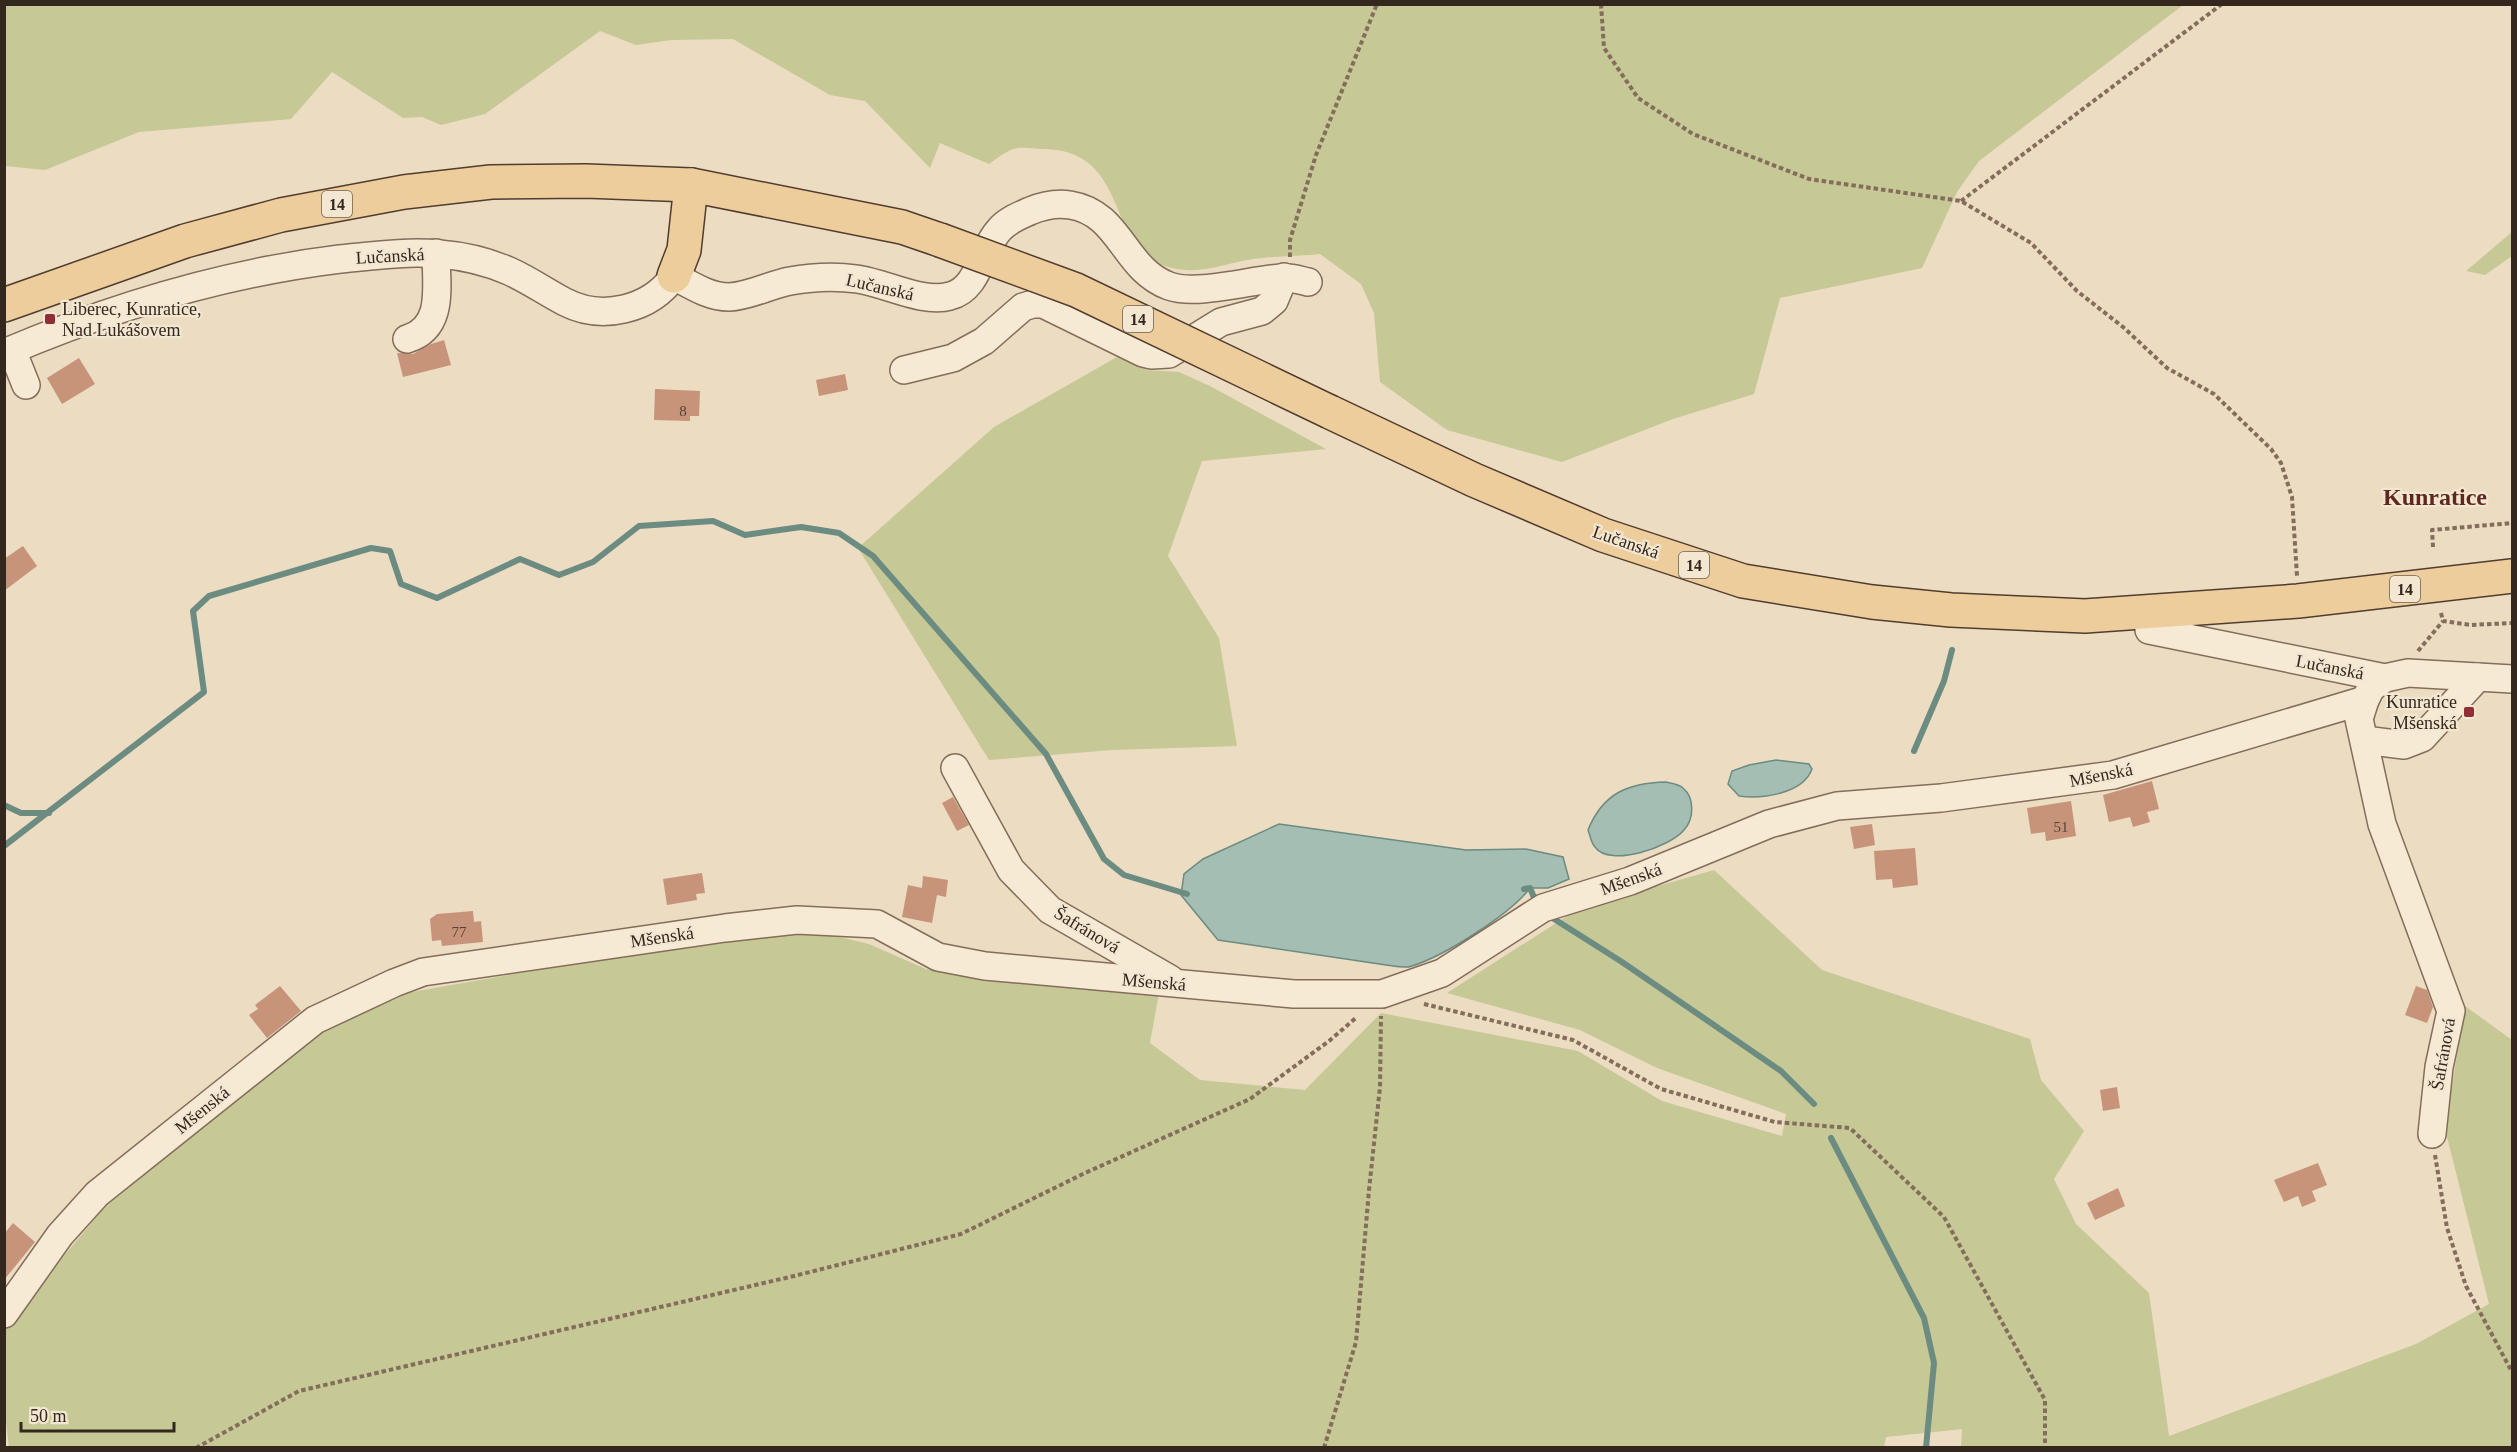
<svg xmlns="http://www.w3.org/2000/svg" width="2517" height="1452" font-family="Georgia,serif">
	<rect width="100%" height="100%" fill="#ebdcc2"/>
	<!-- green -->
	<g fill="#c6c896">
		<path d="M 4,5 L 2183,5 L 1979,161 L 1957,192 L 1922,268 L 1780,298 L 1754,394 L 1673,419 L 1562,462 L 1447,430 L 1380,382 L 1374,313 L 1361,284 L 1320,254 C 1301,256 1280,256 1261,258 C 1223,262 1196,280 1157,263 C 1108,241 1127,151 1045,149 C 1036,149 1021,146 1013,149 C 1005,152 996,159 989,164 L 940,143 L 930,168 L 865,101 L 830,95 L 733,39 L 671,40 L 636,45 L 600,31 L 485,114 L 441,125 L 422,117 L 403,118 L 332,72 L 291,119 L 139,132 L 45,170 L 5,166 Z"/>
		<polygon points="2512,232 2512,256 2485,275 2466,271"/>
		<polygon points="1117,357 1147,370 1179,372 1210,386 1326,449 1202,461 1168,556 1219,638 1237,746 1112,750 989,760 858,548 994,427"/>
		<polygon points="1714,870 1822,970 2030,1039 2041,1080 2084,1131 2054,1179 2076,1224 2149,1293 2169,1436 2416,1344 2489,1304 2445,1129 2465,1006 2512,1040 2512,1447 1961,1447 1962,1429 1886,1437 1884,1448 9,1448 4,1404 4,1328 103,1209 325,1028 412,992 729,936 819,932 869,944 926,969 1159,993 1150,1043 1200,1080 1305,1090 1381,1013 1578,1051 1662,1101 1782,1136 1786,1114 1657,1068 1580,1030 1447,993 1578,909"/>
	</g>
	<!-- water -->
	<g fill="#a4beb4" stroke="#6c8b81" stroke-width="1.5">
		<path d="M 1776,760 L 1809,764 L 1812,769 C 1803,794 1762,799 1739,796 L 1728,784 L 1732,771 L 1749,765 Z"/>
		<path d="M 1666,782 C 1671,783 1679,784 1683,788 C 1695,798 1694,819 1684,830 C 1670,847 1610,868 1595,847 C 1591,843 1590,835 1588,830 C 1603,793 1628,783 1666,782 Z"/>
		<path d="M 1279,824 L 1466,850 L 1526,849 L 1563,857 L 1569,879 L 1548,888 L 1530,888 C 1511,914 1444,956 1412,966 C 1407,968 1399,967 1393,966 L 1218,940 L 1181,895 L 1184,874 L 1203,859 Z"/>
	</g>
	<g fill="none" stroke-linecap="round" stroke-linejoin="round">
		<!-- stream -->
		<g stroke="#6c8b81" stroke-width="6">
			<polyline points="1914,751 1944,681 1952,650"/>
			<polyline points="4,805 21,813 49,813"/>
			<polyline points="4,846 204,692 193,611 209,596 371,548 390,551 401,584 437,598 520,559 559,575 593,562 639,526 713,521 745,535 801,527 839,533 873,556 1046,754 1104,859 1124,875 1187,894"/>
			<polyline points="1524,889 1530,888 1536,902"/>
			<polyline points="1551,917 1622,962 1781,1071 1814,1104"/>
			<polyline points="1831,1138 1924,1318 1934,1363 1926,1448"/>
		</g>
	</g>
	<!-- building -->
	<g fill="#c7947a">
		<polygon points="444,340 451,365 403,377 397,353 413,354 431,344"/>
		<polygon points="79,358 95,384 62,404 47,378"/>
		<polygon points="845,374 848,390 819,396 816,380"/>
		<polygon points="655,389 700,391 699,416 690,416 690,421 654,420"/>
		<polygon points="23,546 37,566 4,591 4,559"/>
		<polygon points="2152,781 2159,809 2147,812 2150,822 2133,827 2130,817 2109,822 2103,795"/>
		<polygon points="953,797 969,825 957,831 942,803"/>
		<polygon points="2071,801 2076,836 2046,841 2045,832 2031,834 2027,808"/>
		<polygon points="1872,824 1875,845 1854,849 1850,827"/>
		<polygon points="1915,848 1918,885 1893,888 1892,879 1876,880 1874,851"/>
		<polygon points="702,873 705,893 696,894 697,900 667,905 663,879"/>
		<polygon points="923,876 948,880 946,897 937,895 932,923 902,917 908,885 922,888"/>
		<polygon points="473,911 474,922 481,921 483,942 442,946 441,940 432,941 430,919 437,914"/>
		<polygon points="280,986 301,1011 267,1038 249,1015 258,1009 255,1005"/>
		<polygon points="2416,986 2427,990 2433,1007 2427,1023 2405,1015"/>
		<polygon points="2117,1087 2120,1108 2103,1111 2100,1090"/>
		<polygon points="2318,1163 2327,1185 2312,1191 2316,1201 2302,1207 2298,1196 2284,1202 2274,1180"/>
		<polygon points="2118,1188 2125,1206 2095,1220 2087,1203"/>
		<polygon points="13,1223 35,1242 4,1280 4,1234"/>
	</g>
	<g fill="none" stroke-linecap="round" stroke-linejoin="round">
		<!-- minor casing -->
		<g stroke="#846d5a" stroke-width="30">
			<g id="minor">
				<path d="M 407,339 C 445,328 436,285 436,253"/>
				<polyline points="12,350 26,385"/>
				<path d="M 4,353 C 112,307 224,273 340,259 C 372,256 407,251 439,254 C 464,256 486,261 509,271 C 529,280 546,292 565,302 C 602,321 650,310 674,276 C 691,285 709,297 729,297 C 750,296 769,285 790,281 C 812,277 836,276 857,279 C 886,283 923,304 950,296 C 979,289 981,249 1000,229 C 1008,220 1019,216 1030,211 C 1042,206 1057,203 1070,205 C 1121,213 1123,269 1169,286 C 1196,296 1251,280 1281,278 C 1290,277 1299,280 1308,282"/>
				<polyline points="904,370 953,358 984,341 1023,307 1033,304 1043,304 1143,353 1151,355 1169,354 1221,322 1262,311 1274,301 1284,277"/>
				<polyline points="2149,630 2385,678 2408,673 2512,679"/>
				<polyline points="2385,678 2371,688 2365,700 2359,719 2382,824 2451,1011 2439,1067 2432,1134"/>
				<polyline points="2364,740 2404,745 2422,738 2478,677"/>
				<polyline points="955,768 1011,870 1050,910 1170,979"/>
				<polyline points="4,1314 60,1235 97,1194 315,1020 394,983 423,972 725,928 797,920 877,924 938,957 985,966 1294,994 1382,994 1442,973 1543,908 1630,881 1769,824 1837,806 1941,798 2113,775 2365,700"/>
			</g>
		</g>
		<!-- major casing -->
		<g stroke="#523c2e" stroke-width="36">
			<g id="major">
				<polyline points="674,276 684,250 691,185"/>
				<polyline points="4,305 185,241 281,215 404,192 491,182 586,181 691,185 902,227 940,240"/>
				<polyline points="1330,412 1474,480 1603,535 1743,581 1872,602 1951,610 2085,616 2298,601 2512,576"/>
			</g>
		</g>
		<!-- path -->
		<g stroke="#846d5a" stroke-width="4" stroke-dasharray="4.5 3" stroke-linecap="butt">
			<polyline points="1601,4 1604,48 1638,98 1693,134 1809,179 1961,201 2031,243 2077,291 2123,327 2167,368 2214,394 2271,449 2281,463 2292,497 2297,576"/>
			<polyline points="1961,201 2222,4"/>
			<polyline points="1290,257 1290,240 1316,155 1377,4"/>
			<polyline points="2433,547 2432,530 2512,523"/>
			<polyline points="2441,613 2443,621 2471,625 2512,623"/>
			<polyline points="2418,651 2443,621"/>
			<polyline points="1424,1004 1573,1040 1661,1089 1775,1122 1850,1128 1944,1217 2045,1400 2045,1448"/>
			<polyline points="2435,1155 2447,1228 2466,1286 2512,1372"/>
			<polyline points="196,1448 299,1391 794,1276 961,1234 1085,1173 1250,1099 1329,1041 1357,1017"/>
			<polyline points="1324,1448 1356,1342 1369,1190 1380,1087 1381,1016"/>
		</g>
		<!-- minor -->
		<use href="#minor" stroke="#f7ead4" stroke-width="27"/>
		<!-- major -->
		<use href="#major" stroke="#edcd9b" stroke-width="33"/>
		<!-- major-bridge casing -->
		<g stroke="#523c2e" stroke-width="36" stroke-linecap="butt">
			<polyline id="major-bridge" points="940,240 1076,290 1330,412"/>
		</g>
		<!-- major-bridge -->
		<use href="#major-bridge" stroke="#edcd9b" stroke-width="33"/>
	</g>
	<!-- markers -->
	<g fill="#8f2e35" stroke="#f3e7d1" stroke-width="2">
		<rect x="44" y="313" width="12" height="12" rx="3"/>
		<rect x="2463" y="706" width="12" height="12" rx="3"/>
	</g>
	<g text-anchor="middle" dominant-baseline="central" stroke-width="4.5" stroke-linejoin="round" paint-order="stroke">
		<!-- number labels -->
		<g font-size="15" fill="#594235">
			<text x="683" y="411">8</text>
			<text x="2061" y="827">51</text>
			<text x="459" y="932">77</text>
		</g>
		<!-- shield labels -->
		<g fill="#f3e7d1" stroke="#6d6154" stroke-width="1.5">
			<rect x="322" y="191" width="30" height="26" rx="4.5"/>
			<rect x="1123" y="306" width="30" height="26" rx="4.5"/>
			<rect x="1679" y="552" width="30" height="26" rx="4.5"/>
			<rect x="2390" y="576" width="30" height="26" rx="4.5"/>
		</g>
		<g font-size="16" font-weight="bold" fill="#34271e">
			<text x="337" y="204">14</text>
			<text x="1138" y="319">14</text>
			<text x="1694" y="565">14</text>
			<text x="2405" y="589">14</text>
		</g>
		<!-- street labels -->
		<g font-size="18" fill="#34271e" stroke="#f3e7d1">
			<text transform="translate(390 256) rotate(-3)">Lučanská</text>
			<text transform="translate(880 287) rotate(13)">Lučanská</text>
			<text transform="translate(1626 542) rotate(19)">Lučanská</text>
			<text transform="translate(2330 667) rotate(11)">Lučanská</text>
			<text transform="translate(2101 775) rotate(-11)">Mšenská</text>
			<text transform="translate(1631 879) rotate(-20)">Mšenská</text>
			<text transform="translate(1087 930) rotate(31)">Šafránová</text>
			<text transform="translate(662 937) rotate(-8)">Mšenská</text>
			<text transform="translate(1154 982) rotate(5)">Mšenská</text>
			<text transform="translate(2443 1054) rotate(-80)">Šafránová</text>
			<text transform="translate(202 1110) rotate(-39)">Mšenská</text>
		</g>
		<!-- poi labels -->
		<g font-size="18" fill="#34271e" stroke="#f3e7d1" text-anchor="start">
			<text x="62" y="309">Liberec, Kunratice,<tspan x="62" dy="21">Nad Lukášovem</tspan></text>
			<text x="2457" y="702" text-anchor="end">Kunratice<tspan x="2457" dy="21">Mšenská</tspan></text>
		</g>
		<!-- district labels -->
		<g font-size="24" font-weight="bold" fill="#5e281f" stroke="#f3e7d1">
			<text x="2435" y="497">Kunratice</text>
		</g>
	</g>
	<!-- border -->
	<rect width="2517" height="1452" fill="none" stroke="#34271e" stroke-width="12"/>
	<!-- scale -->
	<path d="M21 1422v9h153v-9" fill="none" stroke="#34271e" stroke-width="3"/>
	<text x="30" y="1422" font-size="18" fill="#34271e" stroke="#f3e7d1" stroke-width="4.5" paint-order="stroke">50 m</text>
</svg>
